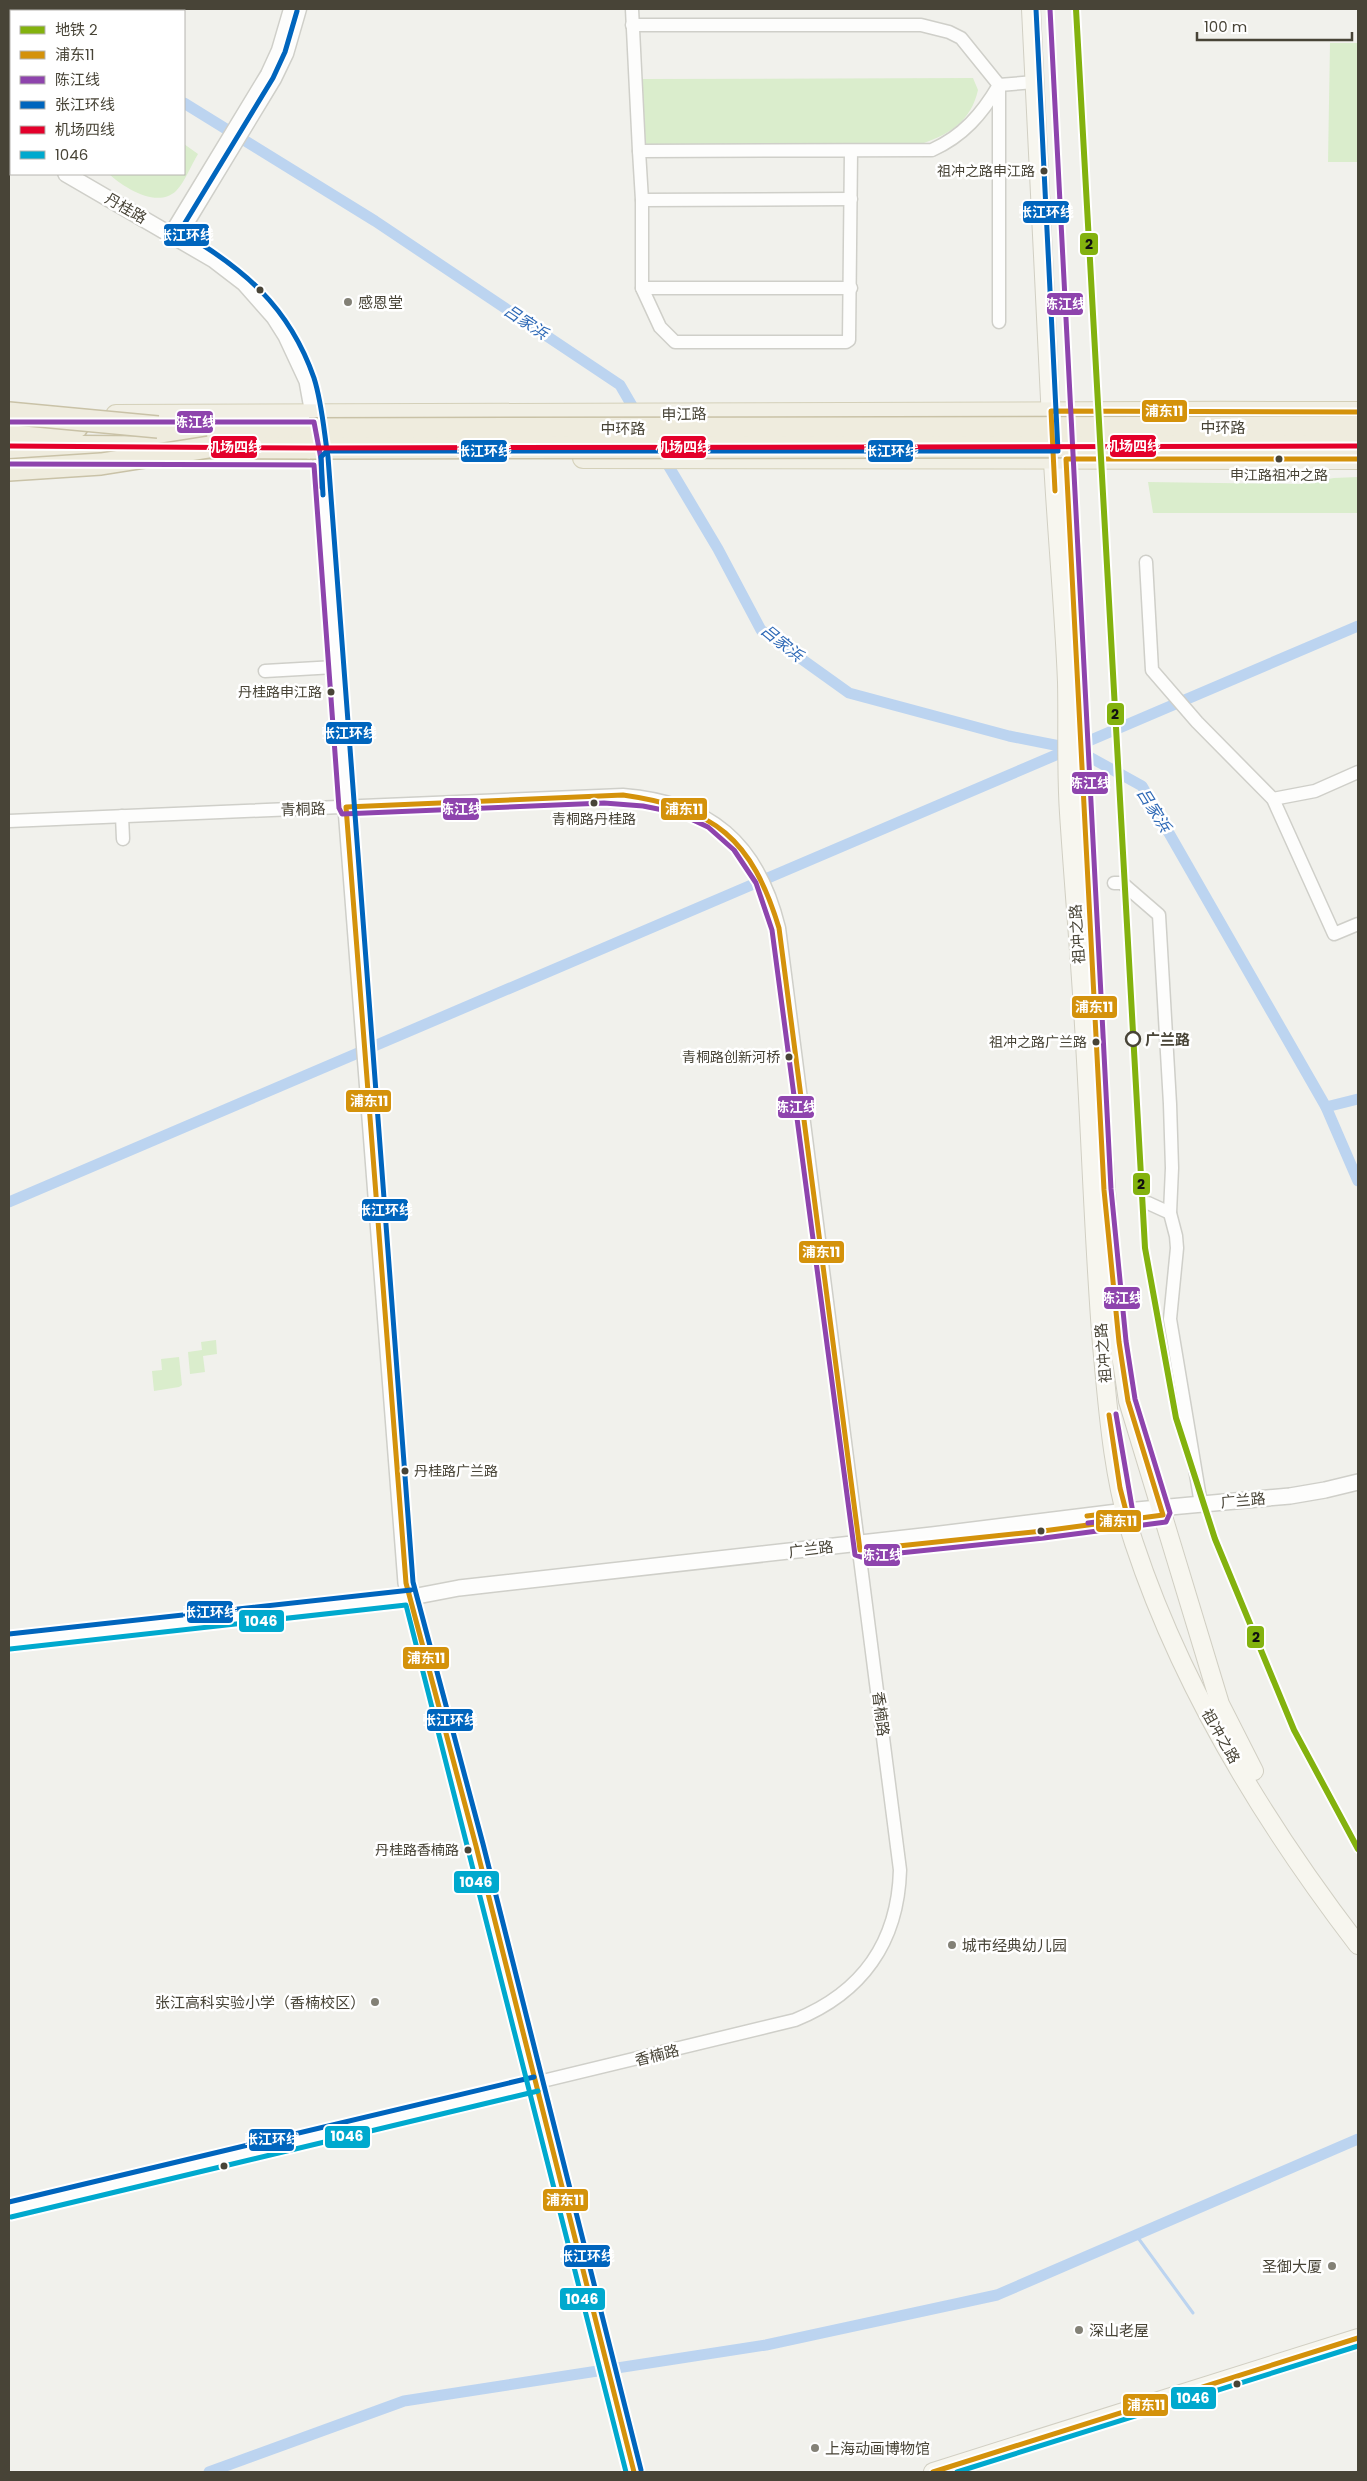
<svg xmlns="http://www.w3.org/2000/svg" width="1367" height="2481" font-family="Poppins,'Noto Sans SC',sans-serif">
	<rect width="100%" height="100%" fill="#f1f1ec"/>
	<!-- green -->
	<g fill="#daedcc">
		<polygon points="1330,43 1358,43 1358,162 1328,162"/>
		<path d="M 973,78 L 978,90 C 971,120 952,133 924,143 L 643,145 L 640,79 Z"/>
		<path d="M 184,144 L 198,154 C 191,165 185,182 176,191 C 157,209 123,187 109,174 L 184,174 Z"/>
		<polygon points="1358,477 1358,513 1153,513 1148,482 1300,484 1334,478"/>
		<polygon points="216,1340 217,1354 203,1356 205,1372 190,1374 188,1352 202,1350 201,1342"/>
		<polygon points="179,1357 182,1385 179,1387 154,1391 152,1371 162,1370 161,1359"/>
	</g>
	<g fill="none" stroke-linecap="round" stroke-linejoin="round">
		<!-- stream -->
		<polyline stroke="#bcd4f0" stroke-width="3" points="1136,2235 1193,2313"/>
		<!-- canal -->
		<g stroke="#bcd4f0" stroke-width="11">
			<polyline points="33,9 37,11"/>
			<polyline points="184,103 375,221 620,385 638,416"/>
			<polyline points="662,455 718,549 761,630 849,693 1009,736 1075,749 1142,786 1326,1107 1358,1099"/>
			<polyline points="1326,1107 1358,1181"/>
			<polyline points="9,1202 1358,626"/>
			<polyline points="209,2472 404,2401 766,2345 997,2295 1358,2139"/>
		</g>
		<!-- minor casing -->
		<g stroke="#cfcfc9" stroke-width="15">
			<g id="minor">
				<polyline points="632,9 639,151"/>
				<polyline points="632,25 921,25 949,32 961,38 999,85 999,322"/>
				<polyline points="999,85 1035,82"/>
				<path d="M 851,151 L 849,340 L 846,342 L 675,342 L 660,327 L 642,288 L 642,200 L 639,151 L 932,150 C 963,136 982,114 999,85"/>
				<polyline points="642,200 851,199"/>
				<polyline points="170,234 267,74 278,50 290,9"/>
				<polyline points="178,239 275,79 287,54 300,9"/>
				<polyline points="642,288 851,288"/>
				<polyline points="1146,562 1152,670 1197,722 1273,799 1334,934 1358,924"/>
				<polyline points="265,671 335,667"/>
				<polyline points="1273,799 1315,791 1358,772"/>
				<polyline points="122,816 123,839"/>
				<path d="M 9,821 L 623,795 C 710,802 758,842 779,928 L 900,1870 C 898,1942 862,1993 795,2020 L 9,2210"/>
				<polyline points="1114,883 1122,883 1159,915 1170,1104 1172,1168 1170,1213 1176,1236 1177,1248 1170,1319 1201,1504"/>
				<polyline points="1148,1203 1170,1213"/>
			</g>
		</g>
		<!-- tertiary casing -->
		<g stroke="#cfcfc9" stroke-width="18">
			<g id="tertiary">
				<polyline points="9,140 11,142"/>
				<polyline points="66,174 214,260 244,283 274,317 286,336 307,381 321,458 337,692 406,1583 476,1846 634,2472"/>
				<polyline points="9,1642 412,1597 459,1588 932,1535 1126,1511 1290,1496 1325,1490 1358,1482"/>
			</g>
		</g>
		<!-- secondary casing -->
		<g stroke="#d1cfc3" stroke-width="20">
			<g id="secondary">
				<path d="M 1031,9 C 1039,159 1045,310 1053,461 C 1057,535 1064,608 1067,682 C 1068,725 1066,769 1069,813 C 1074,890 1081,966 1085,1043 C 1091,1144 1094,1244 1102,1345 C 1108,1411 1113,1480 1134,1543 C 1182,1688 1266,1825 1358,1945"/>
				<polyline points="1078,696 1095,1019"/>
				<polyline points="1101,1115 1111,1267 1119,1342 1128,1401 1220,1704 1254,1771"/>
				<polyline points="933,2472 1358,2338"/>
			</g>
		</g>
		<!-- primary casing -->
		<g stroke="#d4d0b9" stroke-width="22">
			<g id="primary">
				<path d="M 116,415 C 530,415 944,411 1358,412"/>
				<polyline points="9,457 69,457"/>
				<polyline points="583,458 1358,459"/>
			</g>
		</g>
		<!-- trunk casing -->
		<g stroke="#c9c2a7" stroke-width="24">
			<g id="trunk">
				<polyline points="9,427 77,427"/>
				<polyline points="140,427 309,429"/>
				<polyline points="9,446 310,448"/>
			</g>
		</g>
		<!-- minor -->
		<use href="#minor" stroke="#fdfdfc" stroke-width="12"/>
		<!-- tertiary -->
		<use href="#tertiary" stroke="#fdfdfc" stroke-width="15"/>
		<!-- secondary -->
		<use href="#secondary" stroke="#f7f6ef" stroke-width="18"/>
		<!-- primary -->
		<use href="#primary" stroke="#f1efe4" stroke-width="20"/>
		<!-- trunk -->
		<use href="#trunk" stroke="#efecde" stroke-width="21"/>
		<!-- trunk-bridge casing -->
		<g stroke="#c9c2a7" stroke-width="24" stroke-linecap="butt">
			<g id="trunk-bridge">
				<polyline points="9,413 158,427"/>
				<polyline points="309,429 1358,427"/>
				<polyline points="310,448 1358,446"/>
				<polyline points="9,470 101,464 209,447"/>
			</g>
		</g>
		<!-- trunk-bridge -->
		<use href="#trunk-bridge" stroke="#efecde" stroke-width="21"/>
		<!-- bus-1 casing -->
		<g stroke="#fff" stroke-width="9">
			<g id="bus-1">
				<polyline points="1055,491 1051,411 1358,412"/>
				<polyline points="1087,1516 1126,1511 1120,1488 1109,1415"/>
				<path d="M 634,2472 L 476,1846 L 406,1583 L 346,807 L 623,795 C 715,808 752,839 779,928 L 860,1550 L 1043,1531 L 1163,1515 L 1128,1401 L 1119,1342 L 1104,1190 L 1066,459 L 1358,459"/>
				<polyline points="933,2472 1358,2338"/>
			</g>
		</g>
		<!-- bus-2 casing -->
		<g stroke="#fff" stroke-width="9">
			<g id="bus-2">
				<polyline points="9,422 314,422 321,459 322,488"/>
				<polyline points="9,464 314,465 339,808 342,814 604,803 643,806 678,813 708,827 734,850 756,883 772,930 855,1555 861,1557 1044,1538 1166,1522 1170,1513 1135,1399 1126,1341 1111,1189 1050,9"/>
				<polyline points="1088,1523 1128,1518 1133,1513 1116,1414"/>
			</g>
		</g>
		<!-- bus-3 casing -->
		<g stroke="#fff" stroke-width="9">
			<g id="bus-3">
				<path d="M 297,11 L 285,52 L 273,78 L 180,231 C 243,268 289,306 314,378 C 322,403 324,432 328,457 L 413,1582 L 483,1844 L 641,2470"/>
				<polyline points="323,495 321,457 327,451 1058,451 1036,9"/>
				<polyline points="9,1634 411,1590"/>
				<polyline points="9,2202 534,2077"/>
			</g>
		</g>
		<!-- bus-4 casing -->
		<g stroke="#fff" stroke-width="9">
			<polyline id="bus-4" points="9,446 310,448 1358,446"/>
		</g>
		<!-- bus-5 casing -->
		<g stroke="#fff" stroke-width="9">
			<g id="bus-5">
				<polyline points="10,1649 406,1605 626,2472"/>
				<polyline points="11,2217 538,2091"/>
				<polyline points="957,2472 1358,2346"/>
			</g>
		</g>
		<!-- bus-1 -->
		<use href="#bus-1" stroke="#d4920b" stroke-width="5"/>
		<!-- bus-2 -->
		<use href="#bus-2" stroke="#8e44ad" stroke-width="5"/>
		<!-- bus-3 -->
		<use href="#bus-3" stroke="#0065bd" stroke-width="5"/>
		<!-- bus-4 -->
		<use href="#bus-4" stroke="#e4002b" stroke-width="5"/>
		<!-- bus-5 -->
		<use href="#bus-5" stroke="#00a9ce" stroke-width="5"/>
		<!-- metro-1 casing -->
		<g stroke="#fff" stroke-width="10">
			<polyline id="metro-1" points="1076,9 1145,1248 1176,1418 1215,1539 1294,1730 1358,1849"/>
		</g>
		<!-- metro-1 -->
		<use href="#metro-1" stroke="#83b20e" stroke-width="6"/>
	</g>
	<!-- markers -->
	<g fill="#484437" stroke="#fff" stroke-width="2">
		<circle cx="1044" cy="171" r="4.5"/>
		<circle cx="260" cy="290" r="4.5"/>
		<circle cx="1279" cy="459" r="4.5"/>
		<circle cx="331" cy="692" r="4.5"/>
		<circle cx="594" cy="803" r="4.5"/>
		<circle cx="1096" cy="1042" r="4.5"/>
		<circle cx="789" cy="1057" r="4.5"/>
		<circle cx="405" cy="1471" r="4.5"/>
		<circle cx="1041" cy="1531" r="4.5"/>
		<circle cx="468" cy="1850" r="4.5"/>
		<circle cx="224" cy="2166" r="4.5"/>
		<circle cx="1237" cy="2384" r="4.5"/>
	</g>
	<g fill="#838176" stroke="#fff" stroke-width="2">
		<circle cx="348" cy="302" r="5"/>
		<circle cx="952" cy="1945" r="5"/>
		<circle cx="375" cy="2002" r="5"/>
		<circle cx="1332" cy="2266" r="5"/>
		<circle cx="1079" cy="2330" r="5"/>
		<circle cx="815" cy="2448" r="5"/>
	</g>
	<circle fill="#fff" stroke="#484437" stroke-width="2.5" cx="1133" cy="1039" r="7"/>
	<g text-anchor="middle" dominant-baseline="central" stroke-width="5" stroke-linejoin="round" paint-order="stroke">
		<!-- bus labels -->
		<g font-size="14" fill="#484437" stroke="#fff" text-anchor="end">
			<text x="1035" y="171">祖冲之路申江路</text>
			<text x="1279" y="475" text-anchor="middle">申江路祖冲之路</text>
			<text x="322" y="692">丹桂路申江路</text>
			<text x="594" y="819" text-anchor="middle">青桐路丹桂路</text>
			<text x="1087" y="1042">祖冲之路广兰路</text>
			<text x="780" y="1057">青桐路创新河桥</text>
			<text x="414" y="1471" text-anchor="start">丹桂路广兰路</text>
			<text x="459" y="1850">丹桂路香楠路</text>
		</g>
		<!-- street labels -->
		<g font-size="15" fill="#484437" stroke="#fff">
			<text transform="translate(126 208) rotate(30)">丹桂路</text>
			<text transform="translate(684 414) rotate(-1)">申江路</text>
			<text x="1223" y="427">中环路</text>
			<text x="623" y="428">中环路</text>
			<text transform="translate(303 809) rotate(-2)">青桐路</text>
			<text transform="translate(1077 934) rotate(-94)">祖冲之路</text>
			<text transform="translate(1103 1353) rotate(-95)">祖冲之路</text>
			<text transform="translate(1243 1500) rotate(-5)">广兰路</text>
			<text transform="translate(811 1549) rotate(-7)">广兰路</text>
			<text transform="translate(881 1714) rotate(83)">香楠路</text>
			<text transform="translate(1221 1736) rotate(60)">祖冲之路</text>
			<text transform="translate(657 2055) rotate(-14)">香楠路</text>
		</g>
		<!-- poi labels -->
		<g font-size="15" fill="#484437" stroke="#fff" text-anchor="start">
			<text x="358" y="302">感恩堂</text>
			<text x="962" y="1945">城市经典幼儿园</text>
			<text x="365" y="2002" text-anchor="end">张江高科实验小学（香楠校区）</text>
			<text x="1322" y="2266" text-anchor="end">圣御大厦</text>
			<text x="1089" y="2330">深山老屋</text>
			<text x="825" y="2448">上海动画博物馆</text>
		</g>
		<!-- stop labels -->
		<g font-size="15" font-weight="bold" fill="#484437" stroke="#fff" text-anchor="start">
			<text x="1145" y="1039">广兰路</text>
		</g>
		<!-- water labels -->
		<g font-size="16" font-style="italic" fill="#2e69b6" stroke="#fff">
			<text transform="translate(526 322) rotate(34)">吕家浜</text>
			<text transform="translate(782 643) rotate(39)">吕家浜</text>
			<text transform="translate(1154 810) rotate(58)">吕家浜</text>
		</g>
	</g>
	<g stroke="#fff" stroke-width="2">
		<rect x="1022" y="200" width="48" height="24" rx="5" fill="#0065bd"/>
		<rect x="163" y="223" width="47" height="24" rx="5" fill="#0065bd"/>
		<rect x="1079" y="232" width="20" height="24" rx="5" fill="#83b20e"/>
		<rect x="1046" y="292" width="38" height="24" rx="5" fill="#8e44ad"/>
		<rect x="1141" y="399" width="47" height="24" rx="5" fill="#d4920b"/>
		<rect x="176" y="410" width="38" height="24" rx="5" fill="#8e44ad"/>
		<rect x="1109" y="434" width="48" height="24" rx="5" fill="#e4002b"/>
		<rect x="660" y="435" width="47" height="24" rx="5" fill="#e4002b"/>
		<rect x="210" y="435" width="48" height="24" rx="5" fill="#e4002b"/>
		<rect x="460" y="439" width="48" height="24" rx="5" fill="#0065bd"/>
		<rect x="867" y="439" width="47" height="24" rx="5" fill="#0065bd"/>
		<rect x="1106" y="702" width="19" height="24" rx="5" fill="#83b20e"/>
		<rect x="325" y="721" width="48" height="24" rx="5" fill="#0065bd"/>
		<rect x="1071" y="771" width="38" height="24" rx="5" fill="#8e44ad"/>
		<rect x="442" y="797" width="38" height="24" rx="5" fill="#8e44ad"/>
		<rect x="660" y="797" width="48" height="24" rx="5" fill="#d4920b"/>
		<rect x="1071" y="995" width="47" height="24" rx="5" fill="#d4920b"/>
		<rect x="345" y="1089" width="47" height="24" rx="5" fill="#d4920b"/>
		<rect x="777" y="1095" width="38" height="24" rx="5" fill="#8e44ad"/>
		<rect x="1132" y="1172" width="19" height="24" rx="5" fill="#83b20e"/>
		<rect x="361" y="1198" width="48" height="24" rx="5" fill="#0065bd"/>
		<rect x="798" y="1240" width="47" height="24" rx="5" fill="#d4920b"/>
		<rect x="1103" y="1286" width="38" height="24" rx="5" fill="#8e44ad"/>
		<rect x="1095" y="1509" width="47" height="24" rx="5" fill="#d4920b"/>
		<rect x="863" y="1543" width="38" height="24" rx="5" fill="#8e44ad"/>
		<rect x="186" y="1600" width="48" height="24" rx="5" fill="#0065bd"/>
		<rect x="238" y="1609" width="47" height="24" rx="5" fill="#00a9ce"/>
		<rect x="1246" y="1625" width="19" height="24" rx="5" fill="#83b20e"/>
		<rect x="402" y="1646" width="48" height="24" rx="5" fill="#d4920b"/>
		<rect x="426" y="1708" width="48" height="24" rx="5" fill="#0065bd"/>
		<rect x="453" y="1870" width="47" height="24" rx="5" fill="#00a9ce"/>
		<rect x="324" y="2125" width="47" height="24" rx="5" fill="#00a9ce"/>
		<rect x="248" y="2128" width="47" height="24" rx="5" fill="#0065bd"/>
		<rect x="542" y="2188" width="47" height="24" rx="5" fill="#d4920b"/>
		<rect x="563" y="2244" width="48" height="24" rx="5" fill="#0065bd"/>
		<rect x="559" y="2287" width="47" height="24" rx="5" fill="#00a9ce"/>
		<rect x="1170" y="2386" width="47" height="24" rx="5" fill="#00a9ce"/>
		<rect x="1122" y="2393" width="47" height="24" rx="5" fill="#d4920b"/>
	</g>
	<g font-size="14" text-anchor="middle" font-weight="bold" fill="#fff">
		<text x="1046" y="217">张江环线</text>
		<text x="186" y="240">张江环线</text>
		<text x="1065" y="309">陈江线</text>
		<text x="1164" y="416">浦东11</text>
		<text x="195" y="427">陈江线</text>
		<text x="1133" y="451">机场四线</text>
		<text x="683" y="452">机场四线</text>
		<text x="234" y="452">机场四线</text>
		<text x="484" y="456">张江环线</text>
		<text x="891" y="456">张江环线</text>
		<text x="349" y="738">张江环线</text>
		<text x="1090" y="788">陈江线</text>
		<text x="461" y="814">陈江线</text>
		<text x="684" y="814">浦东11</text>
		<text x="1094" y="1012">浦东11</text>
		<text x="369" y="1106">浦东11</text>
		<text x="796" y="1112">陈江线</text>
		<text x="385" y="1215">张江环线</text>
		<text x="821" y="1257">浦东11</text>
		<text x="1122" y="1303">陈江线</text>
		<text x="1118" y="1526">浦东11</text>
		<text x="882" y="1560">陈江线</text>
		<text x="210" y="1617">张江环线</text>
		<text x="261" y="1626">1046</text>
		<text x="426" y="1663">浦东11</text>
		<text x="450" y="1725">张江环线</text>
		<text x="476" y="1887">1046</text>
		<text x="347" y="2141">1046</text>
		<text x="272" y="2144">张江环线</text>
		<text x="565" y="2205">浦东11</text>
		<text x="587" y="2261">张江环线</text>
		<text x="582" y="2304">1046</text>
		<text x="1193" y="2403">1046</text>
		<text x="1146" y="2410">浦东11</text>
	</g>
	<g font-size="14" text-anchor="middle" font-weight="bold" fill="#111">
		<text x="1089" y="249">2</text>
		<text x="1115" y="719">2</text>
		<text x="1141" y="1189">2</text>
		<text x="1256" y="1642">2</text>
	</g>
	<!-- border -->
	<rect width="1367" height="2481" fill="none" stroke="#484437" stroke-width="20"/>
	<!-- legend -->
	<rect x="10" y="10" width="175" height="165" fill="#ffffff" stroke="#b6b4af"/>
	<rect x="20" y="26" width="25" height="8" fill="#83b20e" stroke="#b6b4af"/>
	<text x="55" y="35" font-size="15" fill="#484437">地铁 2</text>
	<rect x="20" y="51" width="25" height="8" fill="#d4920b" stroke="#b6b4af"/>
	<text x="55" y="60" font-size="15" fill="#484437">浦东11</text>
	<rect x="20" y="76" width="25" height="8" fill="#8e44ad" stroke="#b6b4af"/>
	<text x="55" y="85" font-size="15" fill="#484437">陈江线</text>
	<rect x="20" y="101" width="25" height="8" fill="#0065bd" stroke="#b6b4af"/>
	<text x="55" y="110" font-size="15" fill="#484437">张江环线</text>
	<rect x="20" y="126" width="25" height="8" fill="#e4002b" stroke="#b6b4af"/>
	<text x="55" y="135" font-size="15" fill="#484437">机场四线</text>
	<rect x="20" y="151" width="25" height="8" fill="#00a9ce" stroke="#b6b4af"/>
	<text x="55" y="160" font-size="15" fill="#484437">1046</text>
	<!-- scale -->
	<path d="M1197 32v8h155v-8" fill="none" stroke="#484437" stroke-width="2.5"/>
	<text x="1204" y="32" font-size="15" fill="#484437" stroke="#ffffff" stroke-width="4" paint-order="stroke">100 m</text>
</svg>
